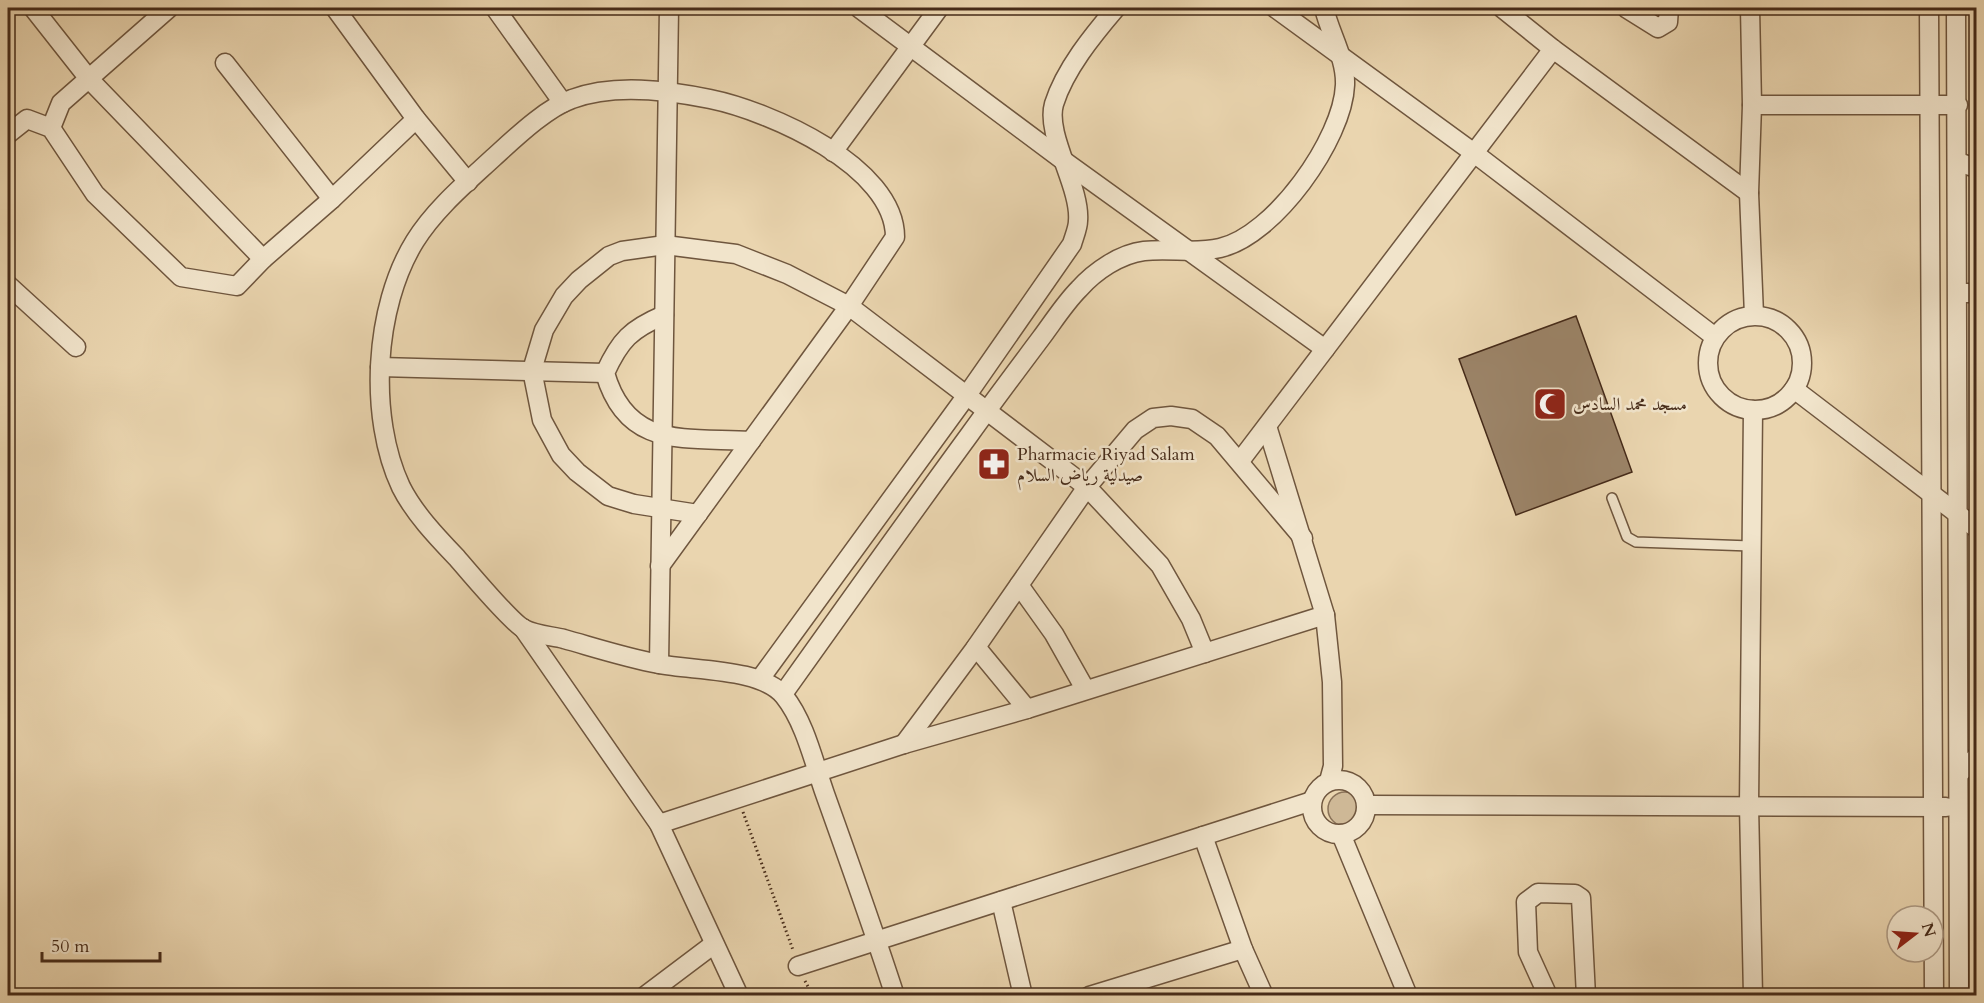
<svg xmlns="http://www.w3.org/2000/svg" width="1984" height="1003" font-family="Cardo,Amiri,serif">
	<rect width="100%" height="100%" fill="#ead5af"/>
	<filter id="stains"><feTurbulence type="fractalNoise" baseFrequency=".00333" numOctaves="4"/><feColorMatrix values="0 0 0 0 .2 0 0 0 0 .09 0 0 0 0 .02 0 0 0 .5 -.17"/></filter>
	<radialGradient id="worn" r=".72"><stop offset=".6" stop-color="#630" stop-opacity="0"/><stop offset="1" stop-color="#630" stop-opacity=".3"/></radialGradient>
	<!-- green -->
	<circle fill="#ceb896" stroke="#8a7258" stroke-width="1.5" cx="1345" cy="809" r="17"/>
	<!-- building -->
	<polygon fill="#9b8367" stroke="#462b19" stroke-width="1.5" points="1576,316 1632,472 1516,515 1459,359"/>
	<g fill="none" stroke-linecap="round" stroke-linejoin="round">
		<!-- lane casing -->
		<g stroke="#6f563e" stroke-width="12">
			<polyline id="lane" points="1612,498 1627,537 1636,542 1751,546"/>
		</g>
		<!-- street casing -->
		<g stroke="#6f563e" stroke-width="21">
			<g id="street">
				<polyline points="33,8 89,79 263,259"/>
				<polyline points="335,8 416,119 468,182"/>
				<polyline points="495,8 563,103"/>
				<polyline points="859,8 1064,161 1325,349"/>
				<polyline points="1275,8 1474,153 1715,337"/>
				<polyline points="1502,8 1553,49 1749,193"/>
				<polyline points="1626,8 1658,28 1668,22 1669,8"/>
				<polyline points="1750,8 1752,105 1749,193 1754,315"/>
				<polyline points="1929,8 1934,996"/>
				<polyline points="1956,8 1959,996"/>
				<polyline points="225,63 332,199"/>
				<polyline points="1752,105 1958,105"/>
				<polyline points="51,128 61,103 169,8"/>
				<polyline points="8,134 27,119 51,128 95,194 181,277 237,286 263,259 332,199 416,119"/>
				<polyline points="833,152 939,8"/>
				<polyline points="1958,162 1976,168"/>
				<polyline points="8,285 76,347"/>
				<polyline points="1958,293 1976,293"/>
				<path d="M 664,315 C 631,329 620,340 605,373 C 627,450 686,437 751,441"/>
				<circle cx="1755" cy="363" r="47"/>
				<polyline points="380,367 605,373"/>
				<polyline points="1794,389 1976,528"/>
				<polyline points="1753,410 1749,805 1753,996"/>
				<polyline points="1267,426 1325,615 1332,682 1333,766 1329,781"/>
				<polyline points="1240,461 1553,49"/>
				<polyline points="698,514 634,504 608,496 577,472 561,455 542,420 532,370 544,330 564,296 579,280 609,256 622,251 665,245 736,254 787,274 849,306 1087,487 1160,565 1191,619 1205,653"/>
				<path d="M 660,566 L 849,306 L 895,237 C 895,166 769,111 710,99 C 667,90 614,83 572,99 C 546,108 514,139 493,158 C 466,183 435,209 415,241 C 374,307 368,417 401,487 C 414,513 437,537 457,558 C 469,572 511,622 524,629 C 535,635 552,636 564,639 C 596,648 627,658 659,664 C 693,671 762,668 784,696 C 805,722 814,763 825,794 C 849,861 873,928 895,996"/>
				<polyline points="1019,585 1054,634 1085,689"/>
				<polyline points="523,628 659,824 739,996"/>
				<polyline points="976,647 1027,709"/>
				<polyline points="659,664 669,8"/>
				<path d="M 760,679 L 967,395 L 1072,244 C 1074,237 1078,228 1078,221 C 1081,187 1045,135 1054,104 C 1065,69 1093,35 1116,8"/>
				<path d="M 783,694 C 845,607 907,520 970,434 C 993,402 1017,370 1041,338 C 1053,322 1065,303 1079,289 C 1095,271 1120,254 1144,251 C 1170,248 1195,254 1220,248 C 1274,236 1343,139 1345,85 C 1346,58 1330,34 1324,8"/>
				<polyline points="904,744 976,647 1087,487 1135,430 1153,418 1171,416 1192,419 1217,436 1303,538"/>
				<polyline points="1959,774 1976,757"/>
				<circle cx="1339" cy="807" r="27"/>
				<polyline points="1367,805 1946,807"/>
				<polyline points="659,824 904,744 1027,709 1325,615"/>
				<polyline points="1341,834 1408,996"/>
				<polyline points="1203,836 1243,949 1264,996"/>
				<polyline points="1001,901 1023,996"/>
				<polyline points="798,966 1312,801"/>
				<polyline points="645,996 714,944"/>
				<polyline points="1089,996 1243,949"/>
				<polyline points="1548,996 1528,952 1526,902 1538,893 1575,894 1581,898 1586,996"/>
			</g>
		</g>
		<!-- path -->
		<g stroke="#462b19" stroke-width="3" stroke-dasharray="1.5 3" stroke-linecap="butt">
			<polyline points="743,812 793,950"/>
			<polyline points="805,981 813,996"/>
		</g>
		<!-- lane -->
		<use href="#lane" stroke="#f1e4cb" stroke-width="9"/>
		<!-- street -->
		<use href="#street" stroke="#f1e4cb" stroke-width="18"/>
	</g>
	<!-- icons -->
	<defs>
		<g id="mosque-square" transform="scale(1.725)"><rect x="-9" y="-9" width="18" height="18" rx="4" fill="#8f2418" stroke="#f1e4cb"/><path d="M3.5-4.9A6 6 0 1 0 3.5 4.9A5 5 0 1 1 3.5-4.9Z" fill="#fff"/></g>
		<g id="pharmacy-square" transform="scale(1.725)"><rect x="-9" y="-9" width="18" height="18" rx="4" fill="#8f2418" stroke="#f1e4cb"/><path d="M-2-6h4v4h4v4h-4v4h-4v-4h-4v-4h4Z" fill="#fff"/></g>
	</defs>
	<g fill-rule="evenodd">
		<use href="#mosque-square" x="1550" y="404"/>
		<use href="#pharmacy-square" x="994" y="464"/>
	</g>
	<g text-anchor="middle" dominant-baseline="central" stroke-width="5" stroke-linejoin="round" paint-order="stroke">
		<!-- poi labels -->
		<g font-size="18" fill="#462b19" stroke="#f1e4cb" text-anchor="start">
			<text x="1573" y="404">مسجد محمد السادس</text>
			<text x="1017" y="454">Pharmacie Riyad Salam<tspan x="1017" dy="21">صيدلية رياض السلام</tspan></text>
		</g>
	</g>
	<!-- margin -->
	<rect width="1984" height="1003" fill="none" stroke="#ead5af" stroke-width="30"/>
	<rect x="9" y="9" width="1966" height="985" fill="none" stroke="#462b19" stroke-width="3"/>
	<rect x="15" y="15" width="1954" height="973" fill="none" stroke="#462b19" stroke-width="1.5"/>
	<!-- north arrow -->
	<g transform="translate(1915 934) rotate(73)"><circle r="28" fill="#f1e4cb" stroke="#ad9a84" stroke-width="1.5"/>
	<path d="M0-4.5L10 22L0 15L-10 22Z" fill="#8f2418"/>
	<text y="-9" font-size="16" font-weight="bold" text-anchor="middle" fill="#462b19">N</text>
	</g>
	<!-- scale -->
	<path d="M42 952v9h118v-9" fill="none" stroke="#462b19" stroke-width="3"/>
	<text x="51" y="952" font-size="18" fill="#462b19" stroke="#f1e4cb" stroke-width="4.5" paint-order="stroke">50 m</text>
	<rect width="100%" height="100%" filter="url(#stains)"/>
	<rect width="100%" height="100%" fill="url(#worn)"/>
</svg>
